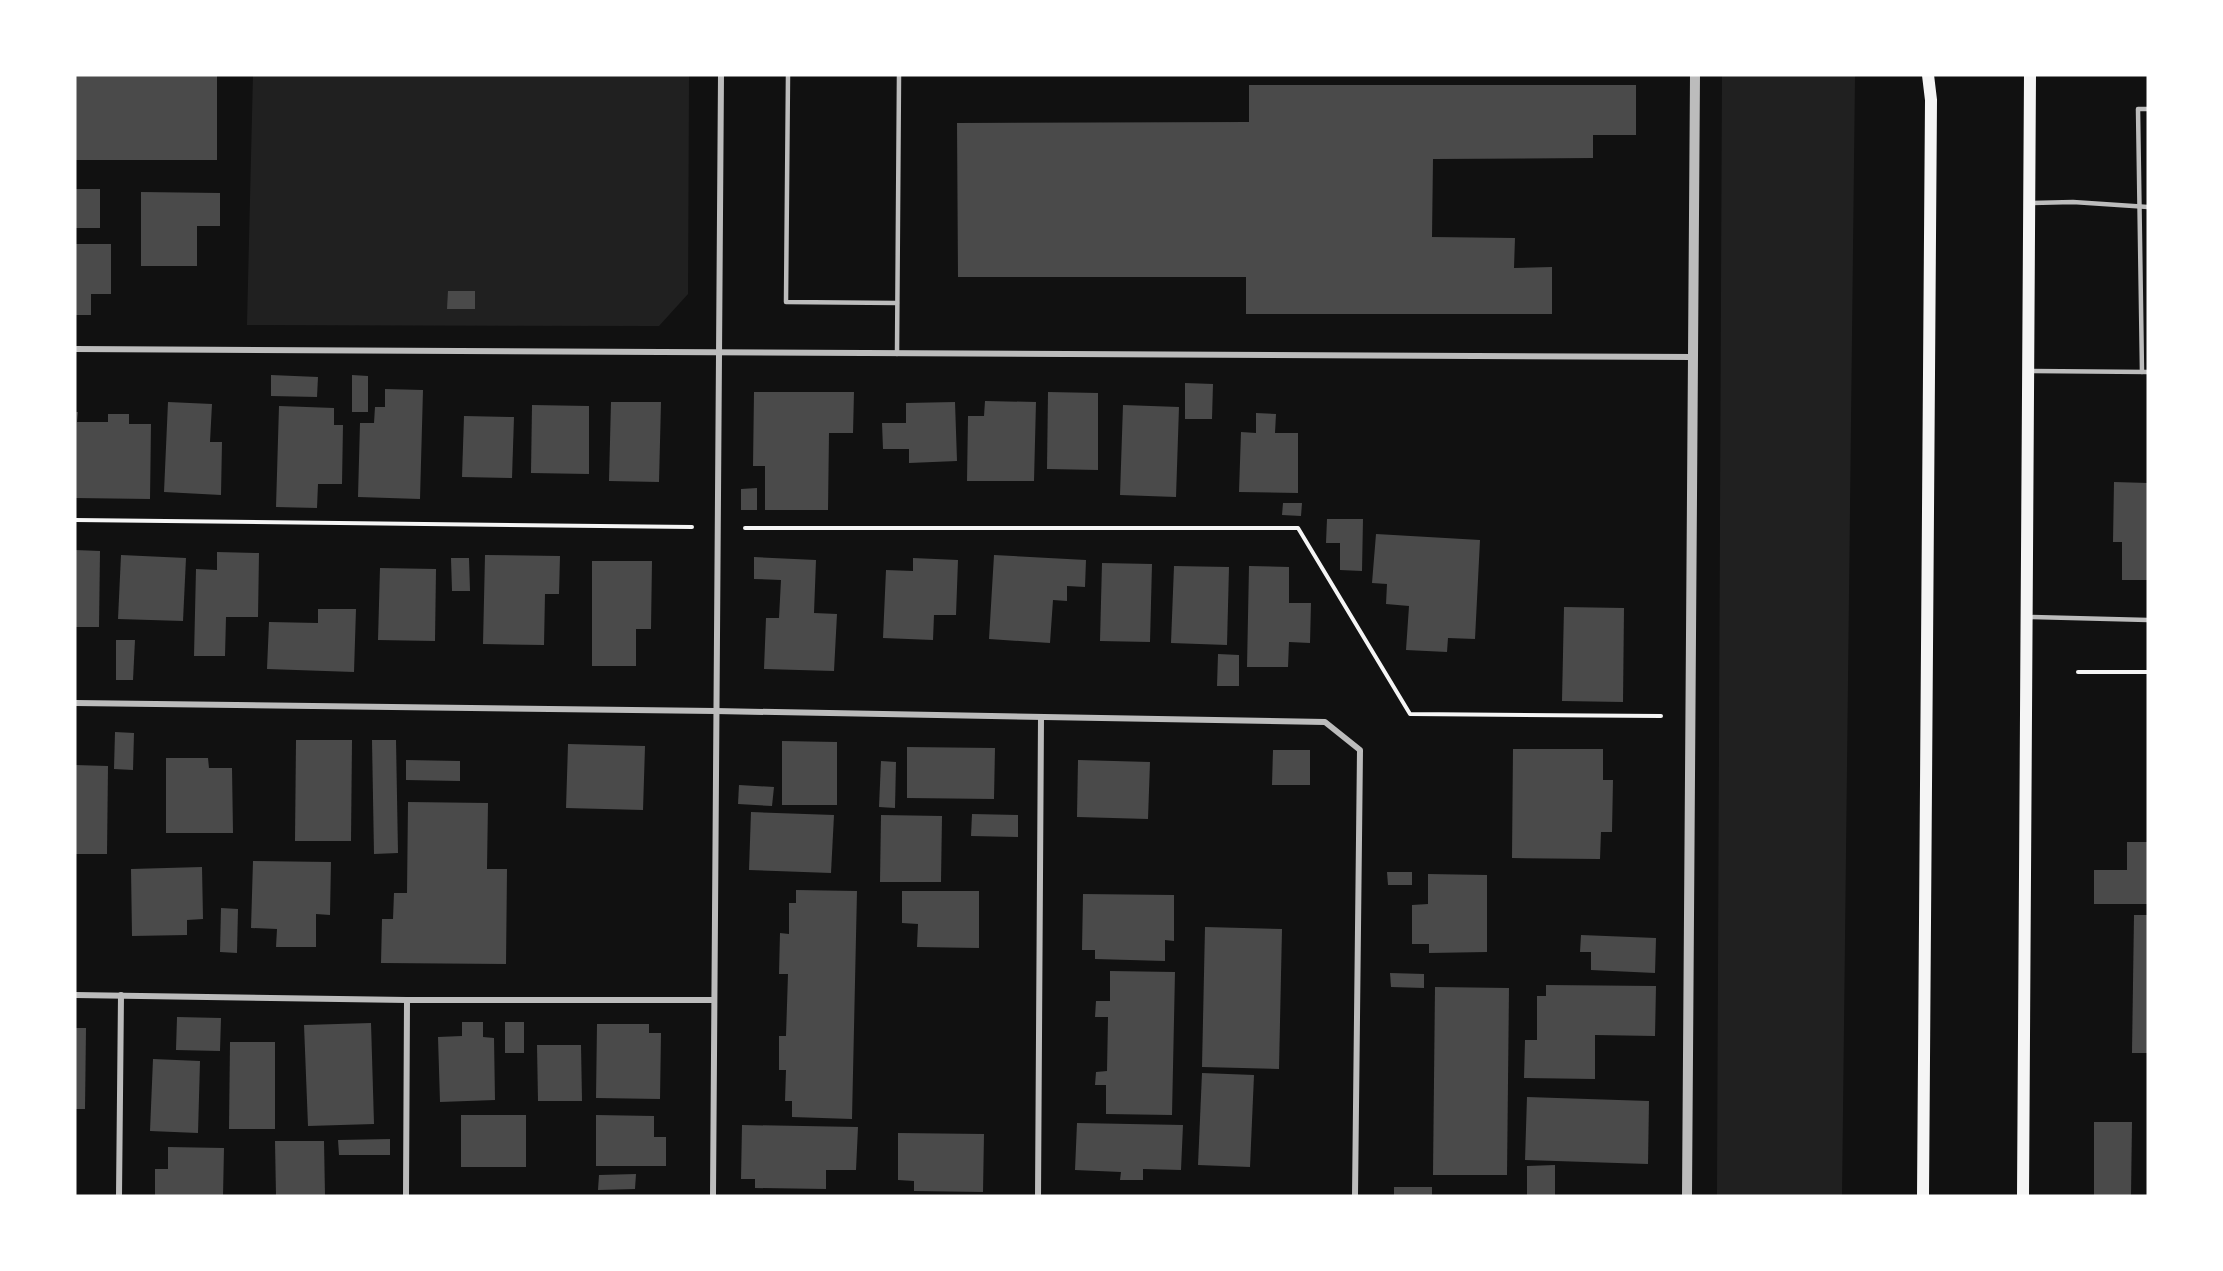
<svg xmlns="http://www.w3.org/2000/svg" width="2223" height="1271" font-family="Rubik,sans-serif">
	<rect width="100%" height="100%" fill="#111"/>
	<!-- green -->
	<g fill="#202020">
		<polygon points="253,75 689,75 688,294 659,326 247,325"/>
		<polygon points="1722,75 1855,75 1842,1196 1717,1195"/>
	</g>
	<!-- building -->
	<g fill="#4a4a4a">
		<rect x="75" y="75" width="142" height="85"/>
		<polygon points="1249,85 1636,85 1636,135 1593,135 1593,158 1433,159 1432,237 1515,238 1514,268 1552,267 1552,314 1246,314 1246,277 958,277 957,123 1249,122"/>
		<rect x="75" y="189" width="25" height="39"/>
		<polygon points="141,192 220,193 220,226 197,226 197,266 141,266"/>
		<polygon points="75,244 111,244 111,294 91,294 91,315 75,315"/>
		<polygon points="448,291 475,291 475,309 447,309"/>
		<polygon points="271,375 318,377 317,397 271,396"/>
		<polygon points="352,375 368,376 368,412 352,412"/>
		<polygon points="1185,383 1213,384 1212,419 1185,419"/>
		<polygon points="385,389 423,390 420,499 358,497 360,423 374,423 375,407 385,407"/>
		<polygon points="754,392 854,392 853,433 829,433 828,510 765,510 765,466 753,466"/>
		<polygon points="1048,392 1098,393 1098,470 1047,469"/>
		<polygon points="985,401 1036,402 1034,481 967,481 968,416 984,416"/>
		<polygon points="168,402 212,404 210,442 222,442 221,495 164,492"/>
		<polygon points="611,402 661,402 659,482 609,481"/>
		<polygon points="955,402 957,461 909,463 909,449 883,449 882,423 906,423 906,403"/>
		<polygon points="532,405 589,406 589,474 531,473"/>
		<polygon points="1123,405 1179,407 1176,497 1120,495"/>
		<polygon points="279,406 334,408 334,425 343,425 342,484 318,484 317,508 276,507"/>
		<polygon points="75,412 78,412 77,422 108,422 108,414 129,414 129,424 151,424 150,499 75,498"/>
		<polygon points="1256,413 1276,414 1275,433 1298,433 1298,493 1239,492 1241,432 1256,433"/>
		<polygon points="464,416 514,417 512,478 462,477"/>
		<polygon points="2114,482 2148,483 2148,580 2122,580 2122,542 2113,542"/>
		<polygon points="757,488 757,510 741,510 741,489"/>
		<polygon points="1283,503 1302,503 1301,516 1282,515"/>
		<polygon points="1327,519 1363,519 1362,571 1340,570 1340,543 1326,543"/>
		<polygon points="1376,534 1480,540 1475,639 1448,638 1447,652 1406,650 1409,606 1386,604 1387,584 1372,583"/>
		<polygon points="75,550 100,551 99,627 75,627"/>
		<polygon points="217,552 259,553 258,617 226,617 225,656 194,656 196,569 217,570"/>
		<polygon points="121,555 186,558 183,621 118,619"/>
		<polygon points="485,555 560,556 559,594 545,594 544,645 483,644"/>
		<polygon points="994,555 1086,560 1085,587 1067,586 1067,601 1053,600 1050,643 989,639"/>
		<polygon points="754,557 816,560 814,613 837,614 834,671 764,669 766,618 779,618 781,580 754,579"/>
		<polygon points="451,558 469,558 470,591 452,591"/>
		<polygon points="913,558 958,560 956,615 934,615 933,640 883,638 886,570 913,571"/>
		<polygon points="592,561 652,561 651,629 636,629 636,666 592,666"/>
		<polygon points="1102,563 1152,564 1150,642 1100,641"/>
		<polygon points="1174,566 1229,567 1227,645 1171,643"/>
		<polygon points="1249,566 1289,567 1289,603 1311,603 1310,643 1289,642 1288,667 1247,667"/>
		<polygon points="380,568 436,569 435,641 378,640"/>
		<polygon points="1564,607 1624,608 1623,702 1562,701"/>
		<polygon points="318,609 356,609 354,672 267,669 269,622 318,623"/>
		<polygon points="116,640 135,640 133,680 116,680"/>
		<polygon points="1218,654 1239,655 1239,686 1217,686"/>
		<polygon points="115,732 134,733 133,770 114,769"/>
		<polygon points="296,740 352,740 351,841 295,841"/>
		<polygon points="372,740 396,740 398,853 374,854"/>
		<polygon points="782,741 837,742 837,805 782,805"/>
		<polygon points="568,744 645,746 643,810 566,808"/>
		<polygon points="907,747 995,748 994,799 907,798"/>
		<polygon points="1513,749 1603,749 1603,780 1613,780 1612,832 1601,832 1600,859 1512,858"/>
		<polygon points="1273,750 1310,750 1310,785 1272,785"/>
		<polygon points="166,758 208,758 209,768 232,768 233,833 166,833"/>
		<polygon points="406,760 460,761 460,781 406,780"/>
		<polygon points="1078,760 1150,762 1148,819 1077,817"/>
		<polygon points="881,761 896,762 895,808 879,807"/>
		<polygon points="75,765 108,766 107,854 75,854"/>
		<polygon points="739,785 774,787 772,806 738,804"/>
		<polygon points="408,802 488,803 487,869 507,869 506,964 381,963 382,919 393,919 394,893 407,893"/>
		<polygon points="751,812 834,815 831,873 749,870"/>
		<polygon points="972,814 1018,815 1018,837 971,836"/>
		<polygon points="881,815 942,816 941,882 880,882"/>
		<polygon points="2127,842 2148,842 2148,904 2094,904 2094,870 2127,870"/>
		<polygon points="253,861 331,862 330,915 316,914 316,947 276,947 277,929 251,928"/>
		<polygon points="202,867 203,919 187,920 187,935 132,936 131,869"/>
		<polygon points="1387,872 1412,872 1412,885 1388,885"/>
		<polygon points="1428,874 1487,875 1487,952 1429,953 1429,944 1412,944 1412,905 1428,904"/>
		<polygon points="796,890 857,891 852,1119 792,1117 792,1101 785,1101 786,1070 779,1070 779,1036 786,1036 788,974 779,974 780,933 789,934 789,903 796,903"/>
		<polygon points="902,891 979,891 979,948 917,947 918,924 902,923"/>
		<polygon points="1083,894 1174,895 1174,941 1165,940 1165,961 1095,959 1095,950 1082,950"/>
		<polygon points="221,908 238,909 237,953 220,952"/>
		<polygon points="2134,915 2148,915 2148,1053 2132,1053"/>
		<polygon points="1205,927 1282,929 1279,1069 1202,1067"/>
		<polygon points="1581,935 1656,938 1655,973 1591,970 1591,952 1580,952"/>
		<polygon points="1110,971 1175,972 1172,1115 1106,1114 1106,1085 1095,1085 1096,1072 1107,1071 1108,1017 1095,1017 1096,1001 1110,1001"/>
		<polygon points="1390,973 1424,974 1424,988 1391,987"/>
		<polygon points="1546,985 1656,986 1655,1036 1595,1035 1595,1079 1524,1078 1525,1040 1537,1040 1537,996 1546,996"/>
		<polygon points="1435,987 1509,988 1507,1175 1433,1175"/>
		<polygon points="177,1017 221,1018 220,1051 176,1050"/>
		<polygon points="462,1022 483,1022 483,1037 494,1038 495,1100 440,1102 438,1037 462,1036"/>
		<rect x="505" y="1022" width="19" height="31"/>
		<polygon points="371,1023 374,1124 308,1126 304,1025"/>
		<polygon points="597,1024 649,1024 649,1033 661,1033 660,1099 596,1098"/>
		<polygon points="75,1028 86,1028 85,1109 75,1109"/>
		<polygon points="230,1042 275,1042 275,1129 229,1129"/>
		<polygon points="537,1045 581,1045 582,1101 538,1101"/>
		<polygon points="153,1059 200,1061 198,1133 150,1131"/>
		<polygon points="1202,1073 1254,1075 1250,1167 1198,1165"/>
		<polygon points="1527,1097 1649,1101 1648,1164 1525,1160"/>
		<rect x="461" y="1115" width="65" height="52"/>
		<polygon points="596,1115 654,1116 654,1137 666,1137 666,1166 596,1166"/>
		<polygon points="2094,1122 2132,1122 2131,1196 2094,1196"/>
		<polygon points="1077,1123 1183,1125 1181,1170 1143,1169 1143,1180 1120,1180 1121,1172 1075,1170"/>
		<polygon points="742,1125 858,1127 856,1170 826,1170 826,1189 755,1188 755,1179 741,1179"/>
		<polygon points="898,1133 984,1134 983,1192 914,1191 914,1181 898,1180"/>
		<polygon points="390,1139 390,1155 339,1155 338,1140"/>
		<polygon points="275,1141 324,1141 325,1196 276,1196"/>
		<polygon points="168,1147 224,1148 223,1196 155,1196 155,1169 168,1169"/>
		<polygon points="1555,1165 1555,1196 1527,1196 1527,1166"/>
		<polygon points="636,1174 635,1189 598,1190 599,1175"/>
		<rect x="1394" y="1187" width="38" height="9"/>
	</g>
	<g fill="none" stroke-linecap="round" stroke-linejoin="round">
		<!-- path -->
		<g stroke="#f5f5f5" stroke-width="4">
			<polyline points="75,520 692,527"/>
			<polyline points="745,528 1298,528 1410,714 1661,716"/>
			<polyline points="2078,672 2148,672"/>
		</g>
		<!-- service -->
		<g stroke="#bcbcbc" stroke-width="4.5">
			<polyline points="788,75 786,302 897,303"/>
			<polyline points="2032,203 2073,202 2148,207"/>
			<polyline points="897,354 899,75"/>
			<polyline points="2031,371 2148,372"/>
			<polyline points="2142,372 2138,109 2148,109"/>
			<polyline points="2029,617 2148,620"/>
		</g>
		<!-- minor -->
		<g stroke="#bcbcbc" stroke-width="6">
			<polyline points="75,349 1693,357"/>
			<polyline points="75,703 715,711 1325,722 1360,750 1355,1196"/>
			<polyline points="75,995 407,1000 714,1000"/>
			<polyline points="119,1196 121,995"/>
			<polyline points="406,1196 407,1000"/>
			<polyline points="713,1196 721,75"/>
			<polyline points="1038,1196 1041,717"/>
		</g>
		<!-- tertiary -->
		<polyline stroke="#bcbcbc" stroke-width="10" points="1687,1196 1695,75"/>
		<!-- secondary -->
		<g stroke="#f5f5f5" stroke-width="12">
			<polyline points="1923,1196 1931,100 1928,75"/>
			<polyline points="2023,1196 2030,75"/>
		</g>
	</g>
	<!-- border -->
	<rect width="2223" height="1271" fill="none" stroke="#ffffff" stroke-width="153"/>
</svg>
